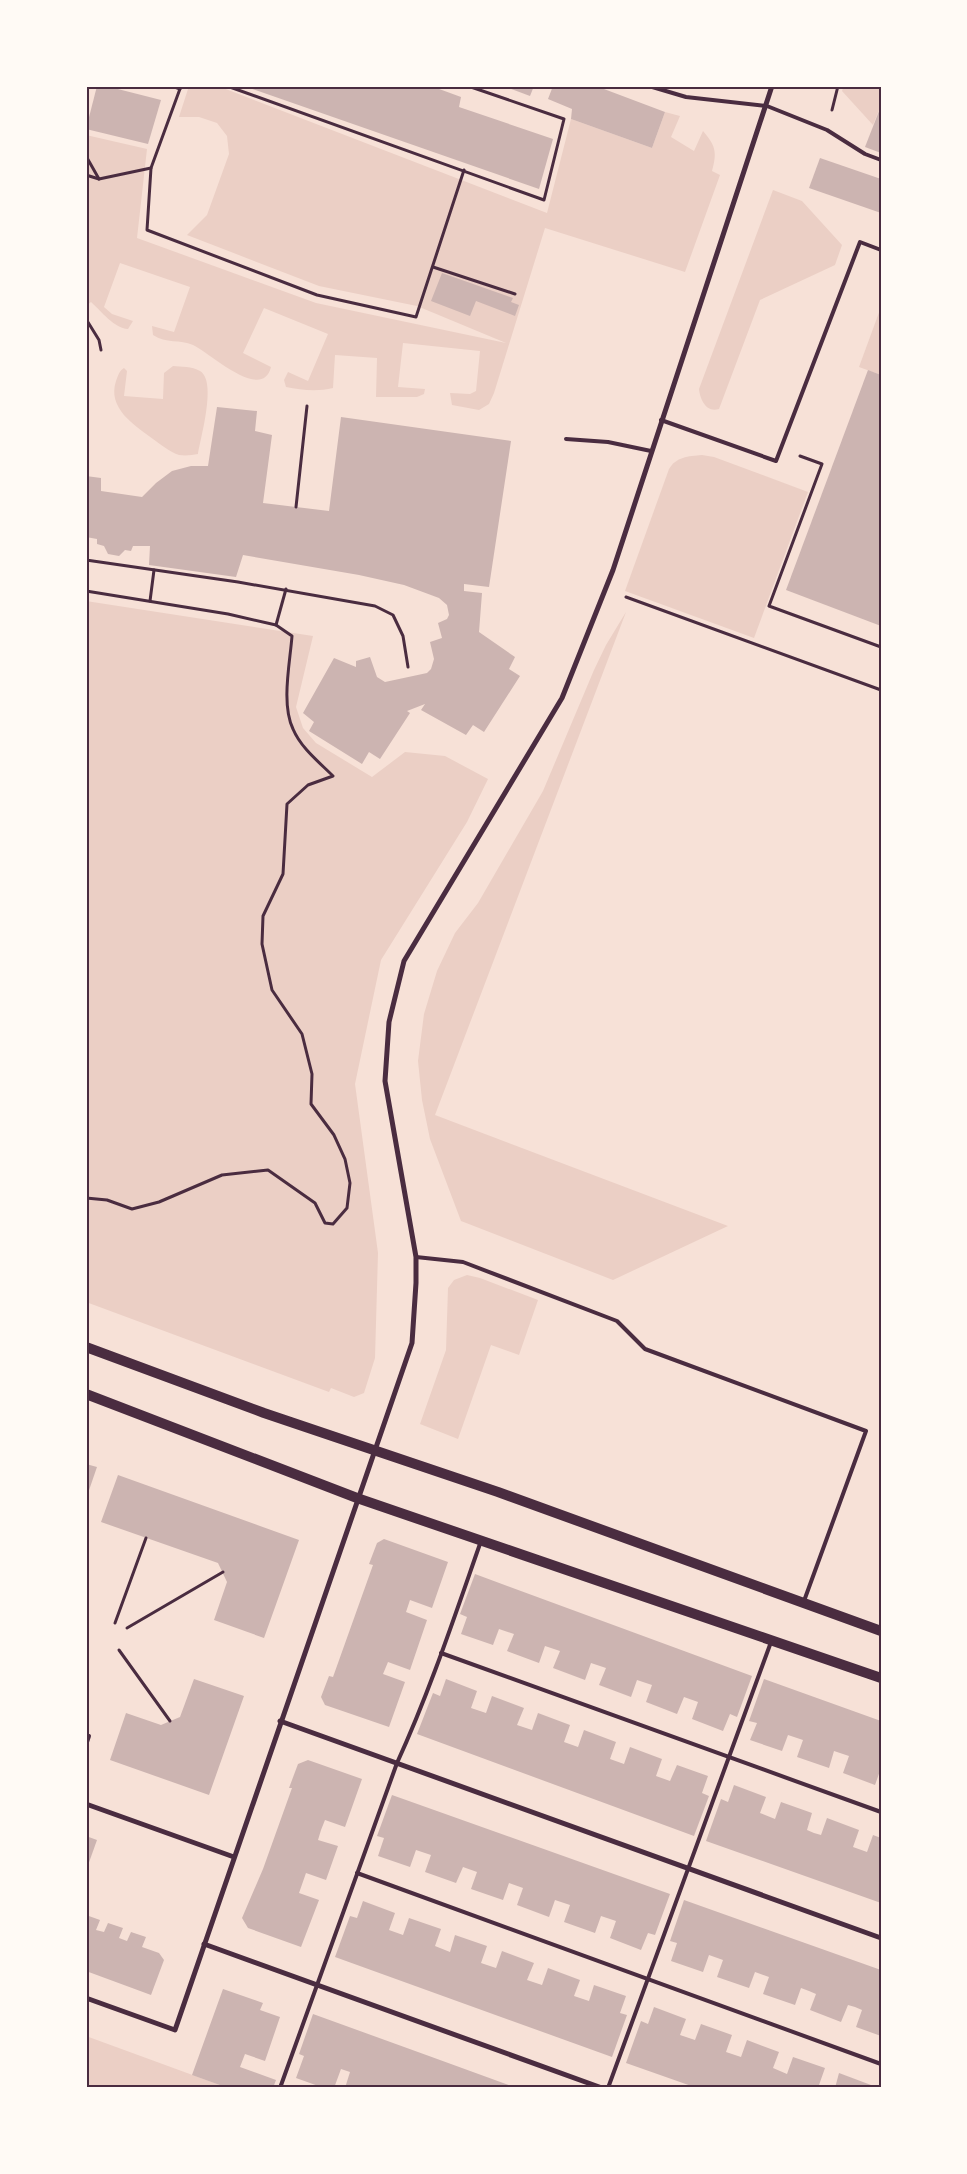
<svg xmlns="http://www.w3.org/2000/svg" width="967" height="2174" font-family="'Nunito Sans',sans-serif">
	<rect width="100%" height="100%" fill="#f7e1d7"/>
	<!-- green -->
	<g fill="#ebcfc5">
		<path d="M 189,86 L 218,86 L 547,213 L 571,119 L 652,148 L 665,112 L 680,116 L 671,137 L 694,151 L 703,131 C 716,146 717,152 712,171 L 720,175 L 685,272 L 545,228 L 494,393 L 489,404 L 479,410 L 452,405 L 450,393 L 470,394 L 476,391 L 480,351 L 403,343 L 398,387 L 425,389 L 424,394 L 417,397 L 376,397 L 377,358 L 335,355 L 333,388 C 317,392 301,390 286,387 L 284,380 L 288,372 L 308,381 L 328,334 L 264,308 L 243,353 L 271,367 C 262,403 209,352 193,345 C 180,339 166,344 153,335 L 152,326 L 174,332 L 190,287 L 120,263 L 104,307 L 112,314 L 133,321 L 128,329 C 114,328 102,312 91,302 L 86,306 L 86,135 L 147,149 L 137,238 L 316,303 L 506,343 L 417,306 L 319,286 L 187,235 L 207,215 L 229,154 L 227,136 L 217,123 L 199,117 L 179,117 Z"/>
		<polygon points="844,86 881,86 881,105 873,125 842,91"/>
		<path d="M 773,190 L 802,201 L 842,245 L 835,265 L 760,300 L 719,409 C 706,413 700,399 699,389 Z"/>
		<polygon points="881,307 881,375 859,367"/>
		<path d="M 173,366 C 181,367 192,366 200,371 C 217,381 201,436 198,454 C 192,455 186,456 179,455 C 170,452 160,444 153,439 C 134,425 107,408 116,381 C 118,376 119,371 124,368 L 127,371 L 124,396 L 163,399 L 164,373 Z"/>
		<path d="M 702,455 L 714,457 L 808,492 L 754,638 L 625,591 L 669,469 C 676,457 688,456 702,455 Z"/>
		<polygon points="86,601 313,636 296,707 303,728 316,743 372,777 405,752 445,756 488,779 467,822 381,960 355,1084 378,1253 375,1358 364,1393 354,1397 331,1388 329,1392 86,1302"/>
		<polygon points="626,612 435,1115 728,1226 613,1280 461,1221 430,1139 422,1100 418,1061 424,1014 437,971 455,933 478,903 543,791 594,670 606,645"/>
		<polygon points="467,1275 480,1278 538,1300 519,1355 491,1345 458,1439 420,1424 446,1350 448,1288 454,1280"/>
		<polygon points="86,2036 228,2088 86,2088"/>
	</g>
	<!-- building -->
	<g fill="#ccb4b1">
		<polygon points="97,86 106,86 161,100 148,144 86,129"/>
		<polygon points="244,86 431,86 461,97 459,107 553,139 539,189"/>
		<polygon points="503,86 534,86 530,96"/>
		<polygon points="553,86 596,86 665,112 652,148 571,119 572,109 548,99"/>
		<polygon points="881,106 881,153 865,147"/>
		<polygon points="820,158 881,179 881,213 809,188"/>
		<polygon points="442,273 513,298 511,302 519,305 515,316 476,301 470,316 431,301"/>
		<polygon points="868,370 881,375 881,626 786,590"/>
		<polygon points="217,407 257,411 255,431 272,435 263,503 329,511 341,417 511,441 489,587 464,584 464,591 482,593 479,632 515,657 509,669 520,676 484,732 473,725 466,735 421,710 425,704 407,711 410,713 380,759 369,752 362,764 309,731 314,722 303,713 334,658 356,667 356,661 370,657 377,677 385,682 427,673 431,669 434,659 430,642 442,638 438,623 447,619 449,615 447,605 439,598 404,585 359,575 243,555 236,577 149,565 150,546 133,546 131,551 125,550 119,556 108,554 104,546 97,544 97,539 86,537 86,476 101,478 101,491 142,497 156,483 172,471 191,466 208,466"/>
		<polygon points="86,1464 97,1467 87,1496 86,1496"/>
		<polygon points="118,1475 299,1540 264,1638 214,1620 227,1582 218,1563 101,1522"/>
		<polygon points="384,1539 448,1562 432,1608 410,1600 406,1612 427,1620 410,1670 388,1662 383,1674 405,1682 389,1727 325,1705 321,1697 329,1676 333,1677 373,1565 369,1564 377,1543"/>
		<polygon points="475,1574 752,1676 737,1717 730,1714 723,1731 692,1719 698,1702 684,1697 677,1714 646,1702 652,1685 637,1680 631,1697 599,1685 606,1668 591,1663 585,1680 553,1668 560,1651 545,1646 539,1663 507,1651 514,1634 499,1629 493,1645 461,1634 467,1617 460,1614"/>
		<polygon points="194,1679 244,1696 209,1795 110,1760 126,1713 161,1725 180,1717"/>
		<polygon points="446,1679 477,1691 471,1708 486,1713 492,1696 524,1708 517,1725 532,1730 538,1713 570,1725 564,1742 578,1747 584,1730 616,1742 610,1759 624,1764 630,1747 662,1759 656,1776 670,1781 677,1765 708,1776 702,1793 709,1796 694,1836 417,1734 433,1693 440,1696"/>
		<polygon points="764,1679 881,1721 881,1768 875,1785 843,1773 849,1756 834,1751 829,1768 797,1757 803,1740 788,1735 782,1751 750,1740 757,1723 749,1721"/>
		<polygon points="308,1760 362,1779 345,1827 325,1820 321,1830 318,1840 338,1846 326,1880 306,1873 299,1893 319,1900 301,1947 248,1928 242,1918 263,1869 292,1788 289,1788 298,1764"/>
		<polygon points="734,1785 766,1797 760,1813 775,1819 781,1802 812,1813 807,1830 814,1833 821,1835 827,1818 859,1830 853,1847 867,1852 873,1835 881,1838 881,1903 706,1841 721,1799 728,1802"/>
		<polygon points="392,1795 670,1894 655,1935 648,1933 641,1950 610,1938 616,1921 601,1916 595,1933 564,1922 570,1905 555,1900 549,1917 517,1905 523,1888 509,1883 503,1900 471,1889 477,1872 463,1867 456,1883 425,1872 431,1855 416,1850 410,1867 378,1856 384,1838 377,1836"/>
		<polygon points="86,1836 97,1840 87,1868 86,1868"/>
		<polygon points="684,1900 881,1970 881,2036 856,2027 862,2010 855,2007 848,2005 841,2022 810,2010 816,1994 809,1991 801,1988 795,2005 763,1994 769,1977 755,1972 749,1988 717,1977 723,1960 709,1955 703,1972 671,1961 677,1943 670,1941"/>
		<polygon points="363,1901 395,1913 389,1930 403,1935 409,1918 441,1929 435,1946 450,1952 455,1935 487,1946 481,1963 496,1968 502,1951 534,1963 527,1980 542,1985 548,1968 580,1980 574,1996 589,2001 594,1985 626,1996 620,2013 627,2015 612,2057 335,1957 350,1916 357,1918"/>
		<polygon points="86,1915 100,1920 96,1930 104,1932 108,1923 123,1928 119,1938 127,1941 131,1932 146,1937 142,1947 159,1953 164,1960 151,1995 86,1971"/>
		<polygon points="223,1989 263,2003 260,2010 280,2017 265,2061 245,2054 240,2067 276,2080 273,2088 228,2088 192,2075"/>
		<polygon points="654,2007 686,2019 680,2035 695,2040 701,2024 732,2035 726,2052 741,2057 747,2040 779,2052 773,2068 787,2074 793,2057 825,2068 819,2085 826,2088 697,2088 626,2063 641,2021 648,2024"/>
		<polygon points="313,2014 429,2056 517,2088 393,2088 387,2086 386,2088 345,2088 350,2072 341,2069 334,2088 324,2088 296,2078 304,2056 299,2054"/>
		<polygon points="839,2073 871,2085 870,2088 835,2088"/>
	</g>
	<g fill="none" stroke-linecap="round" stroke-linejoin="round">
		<!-- path -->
		<g stroke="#4a2c40" stroke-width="3">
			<polyline points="172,86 180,89"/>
			<polyline points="181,86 151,168 147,230 317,295 416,317 464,170"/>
			<polyline points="227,86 544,200 564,119 468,86"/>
			<polyline points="832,110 838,86"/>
			<polyline points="86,156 99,179"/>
			<polyline points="86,175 99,179 151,168"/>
			<polyline points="433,267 515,294"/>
			<polyline points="86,319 99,340 101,350"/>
			<polyline points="800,456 822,464 769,606 881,647"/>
			<polyline points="296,507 307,406"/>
			<polyline points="86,560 238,582 375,606 393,615 403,636 408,667"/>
			<path d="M 86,591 L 228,614 L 276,625 L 292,636 C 290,663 281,704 293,729 C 301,748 319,762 333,776 L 308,785 L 287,804 L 283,874 L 263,916 L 262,944 L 272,990 L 302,1034 L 312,1074 L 311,1104 L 334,1135 L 345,1159 L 350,1183 L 347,1208 L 333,1224 L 325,1223 L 315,1203 L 268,1170 L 222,1175 L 159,1202 L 132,1209 L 107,1200 L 86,1198"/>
			<polyline points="626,597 881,690"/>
			<polyline points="150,601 154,570"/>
			<polyline points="276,625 286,589"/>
			<polyline points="115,1623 146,1538"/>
			<polyline points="127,1628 223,1572"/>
			<polyline points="119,1650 170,1721"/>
		</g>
		<!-- service -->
		<g stroke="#4a2c40" stroke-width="4">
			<polyline points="649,86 686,97 767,106 827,130 865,154 881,160"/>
			<polyline points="661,420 776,461 860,242 881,250"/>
			<polyline points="566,439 608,442 651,451"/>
			<polyline points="416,1257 463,1262 617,1321 645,1349 866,1431 804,1601"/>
			<polyline points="441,1653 881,1812"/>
			<polyline points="86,1745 89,1736"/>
			<polyline points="357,1873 881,2064"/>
			<path d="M 280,2088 L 397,1763 C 430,1691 455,1615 481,1541"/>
			<polyline points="608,2088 771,1642"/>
		</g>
		<!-- minor -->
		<g stroke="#4a2c40" stroke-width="5">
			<polyline points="280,1721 881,1938"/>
			<polyline points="86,1804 234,1857"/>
			<polyline points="204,1944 602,2088"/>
			<polyline points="86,1998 175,2030 412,1343 416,1283 416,1257 385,1081 389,1022 404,961 562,698 613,570 772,86"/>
		</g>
		<!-- secondary -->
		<g stroke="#4a2c40" stroke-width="10">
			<polyline points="86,1347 264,1413 498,1492 881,1631"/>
			<polyline points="86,1394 357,1498 881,1678"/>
		</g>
	</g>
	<!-- border -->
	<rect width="967" height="2174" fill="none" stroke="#fffaf5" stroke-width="175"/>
	<rect x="88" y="88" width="792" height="1998" fill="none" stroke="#4a2c40" stroke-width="2"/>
</svg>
